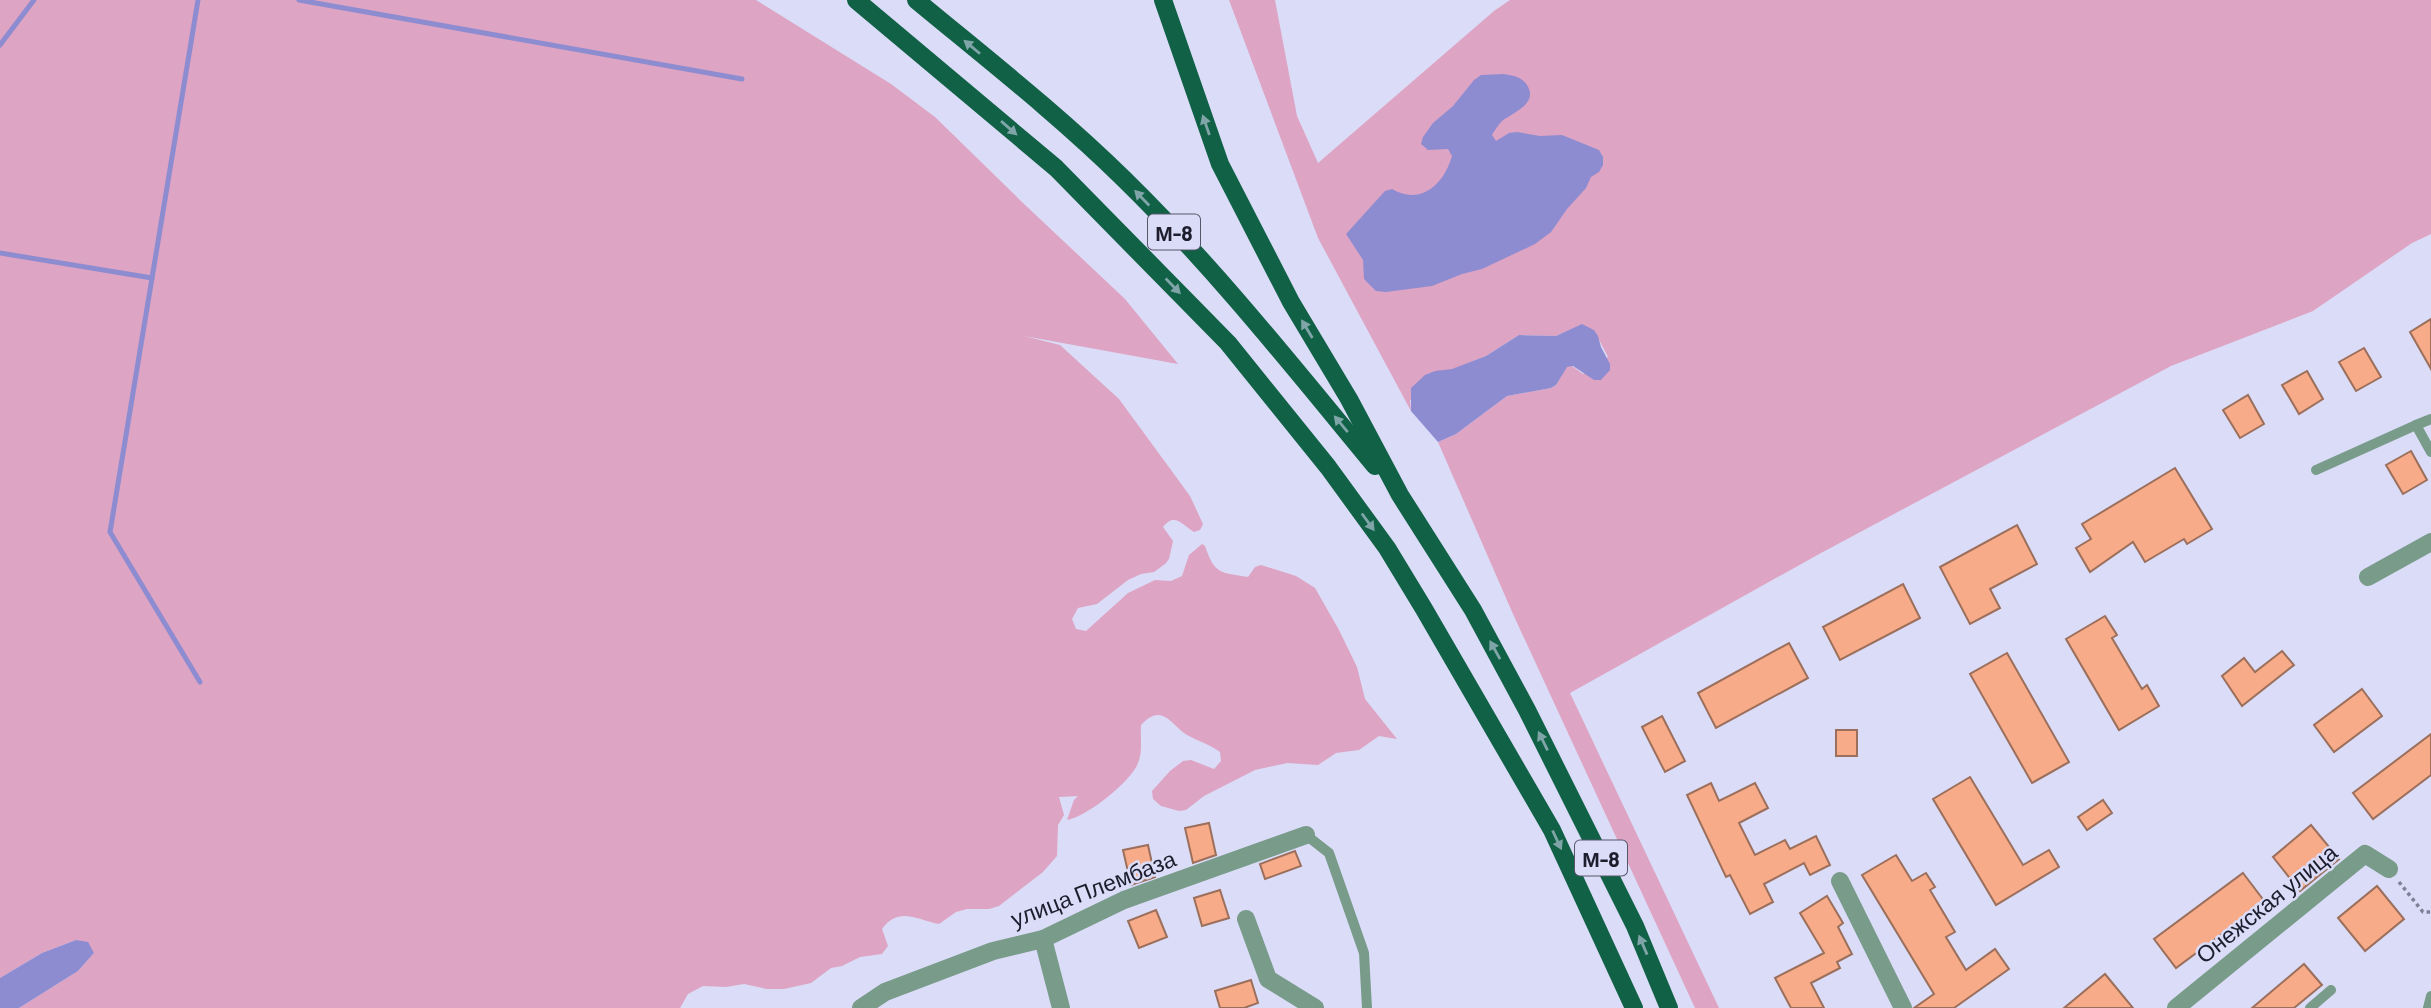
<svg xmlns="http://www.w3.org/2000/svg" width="2431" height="1008" font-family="Barlow,sans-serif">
	<rect width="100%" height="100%" fill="#dbdcf8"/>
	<!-- green -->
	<g fill="#dda4c3">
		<path d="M 0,0 L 756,0 L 891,84 L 935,117 L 1023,203 L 1125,299 L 1178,364 L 1024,336 L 1060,345 L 1119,399 L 1190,496 L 1203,524 L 1200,530 L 1194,532 C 1182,525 1175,512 1163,527 L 1173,541 L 1169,559 L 1165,564 L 1154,572 L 1141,574 L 1128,580 L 1097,604 L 1078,608 L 1072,619 L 1076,629 L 1086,631 L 1128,593 L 1155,580 L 1171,581 L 1182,576 L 1189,555 L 1202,544 L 1205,546 C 1215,575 1220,572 1248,577 L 1255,567 L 1261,565 L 1296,576 L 1315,588 L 1339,630 L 1357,667 L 1365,699 L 1397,739 L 1379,736 L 1359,750 L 1336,753 L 1318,765 L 1287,763 L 1255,770 L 1204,796 L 1186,810 L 1179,811 L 1161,806 L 1153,799 L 1152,791 L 1170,771 L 1183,761 L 1191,760 L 1214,769 L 1221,761 L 1220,752 C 1209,744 1200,742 1189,736 C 1171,727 1164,701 1141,725 C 1140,738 1143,752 1138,763 C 1131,782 1086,817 1067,820 L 1074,800 L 1078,796 L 1059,797 L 1064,815 L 1058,825 L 1057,856 L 1043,872 L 999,906 L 989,909 L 967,909 L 956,912 L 939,924 C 917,920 899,906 882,929 L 888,946 L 882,954 L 860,957 L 842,966 L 831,968 L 811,983 L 784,989 L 767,989 L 744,984 L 726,987 L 703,986 L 688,994 L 680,1008 L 19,1008 L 78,971 L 94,953 L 76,940 L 42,953 L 0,978 Z"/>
		<polygon points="1229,0 1275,0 1297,116 1318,163 1494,11 1510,0 2431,0 2431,234 2412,243 2313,311 2171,366 1821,553 1570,693 1719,1008 1695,1008 1513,614 1438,442 1456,434 1507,396 1551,388 1556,385 1566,367 1572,366 1583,374 1608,357 1594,330 1577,327 1556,336 1519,335 1486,356 1469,363 1410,400 1411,411 1318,238"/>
	</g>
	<!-- water -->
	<g fill="#8e8cd1">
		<path d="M 1503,74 C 1512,75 1522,77 1527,85 C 1539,104 1513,112 1502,121 C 1498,125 1495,130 1492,135 L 1496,141 L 1509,133 L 1517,132 L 1540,136 L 1562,135 L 1599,150 L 1603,157 L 1603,165 L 1599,172 L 1591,177 L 1586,188 L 1567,209 L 1551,232 L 1535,244 L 1482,269 L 1462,274 L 1432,286 L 1386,292 L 1376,291 L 1364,279 L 1363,260 L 1346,234 L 1385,191 L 1392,189 C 1421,206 1444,184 1452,156 L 1448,149 L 1428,150 L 1421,144 L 1423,137 L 1433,123 L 1453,106 L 1474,80 L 1481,75 Z"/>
		<polygon points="1582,324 1594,330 1598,336 1601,347 1610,364 1610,370 1601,380 1594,380 1573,366 1567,367 1556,385 1551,388 1507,396 1456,434 1438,442 1411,411 1411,388 1425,375 1435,371 1452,369 1486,356 1519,335 1556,336"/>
		<polygon points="76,940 88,942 94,953 78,971 19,1008 0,1008 0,978 42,953"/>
	</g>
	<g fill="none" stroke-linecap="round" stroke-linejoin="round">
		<!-- stream -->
		<g stroke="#8e8cd1" stroke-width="5">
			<polyline points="198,0 110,532 200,682"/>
			<polyline points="299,0 742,79"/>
			<polyline points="0,45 34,0"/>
			<polyline points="0,253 152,278"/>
		</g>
	</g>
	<!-- building -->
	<g fill="#f7ab89" stroke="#9b6f5b" stroke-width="2">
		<polygon points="2431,319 2431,369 2410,332"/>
		<polygon points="2364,348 2381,377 2356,391 2339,362"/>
		<polygon points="2307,371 2323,399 2299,414 2282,385"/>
		<polygon points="2248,395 2264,424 2240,438 2223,410"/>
		<polygon points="2411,451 2427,480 2403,494 2386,465"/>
		<polygon points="2175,468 2212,529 2187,544 2184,539 2145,562 2133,542 2090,572 2076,548 2091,539 2082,524"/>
		<polygon points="2017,525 2037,564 1990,589 2000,608 1970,624 1940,567"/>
		<polygon points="1903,584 1920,618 1840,660 1823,627"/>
		<polygon points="2105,616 2117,635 2112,638 2142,689 2147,685 2159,706 2119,730 2066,639"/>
		<polygon points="1789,643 1808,678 1716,728 1698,693"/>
		<polygon points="2282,651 2294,665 2242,706 2222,676 2244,658 2255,672"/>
		<polygon points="2007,653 2069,762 2032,783 1970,674"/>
		<polygon points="2362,689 2382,716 2334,752 2314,725"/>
		<polygon points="1662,716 1685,761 1665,772 1642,727"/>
		<rect x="1836" y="730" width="21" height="26"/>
		<polygon points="2431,734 2431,775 2373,819 2353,793"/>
		<polygon points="1970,777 2023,865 2049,850 2059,867 1996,905 1933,799"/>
		<polygon points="1711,783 1719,801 1755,783 1768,808 1739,823 1755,855 1785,840 1790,849 1816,836 1830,865 1810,875 1804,863 1764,884 1773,902 1750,914 1730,875 1726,877 1687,795"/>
		<polygon points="2103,800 2112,813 2087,830 2078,817"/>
		<polygon points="1209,823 1216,855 1193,863 1185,828"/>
		<polygon points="2311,825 2339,859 2300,891 2273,857"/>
		<polygon points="1148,845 1155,877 1131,885 1123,850"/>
		<polygon points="1295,851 1301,866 1265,879 1260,864"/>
		<polygon points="1896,855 1912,881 1926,873 1935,887 1930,890 1955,932 1946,937 1966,970 1995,949 2009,969 1954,1008 1914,1008 1934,994 1862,875"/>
		<polygon points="2243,873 2265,902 2176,968 2154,939"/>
		<polygon points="2377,886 2404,919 2365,951 2338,918"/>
		<polygon points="1220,890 1229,918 1202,926 1194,898"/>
		<polygon points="1827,896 1843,923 1838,927 1852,954 1837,962 1840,968 1811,983 1824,1008 1791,1008 1775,978 1824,953 1800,913"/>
		<polygon points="1156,910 1167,937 1139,948 1128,921"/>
		<polygon points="2304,964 2322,985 2294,1008 2252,1008"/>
		<polygon points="2105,974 2133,1008 2064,1008"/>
		<polygon points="1251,980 1258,1003 1244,1008 1220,1008 1215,991"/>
	</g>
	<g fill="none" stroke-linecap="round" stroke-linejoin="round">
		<!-- path -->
		<polyline stroke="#808096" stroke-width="3.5" stroke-dasharray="3.5 3.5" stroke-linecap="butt" points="2399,882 2423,912 2431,912"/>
		<!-- service -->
		<g stroke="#789b8a" stroke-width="10">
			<polyline points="2431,419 2416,425 2431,452"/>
			<polyline points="2316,470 2416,425"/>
			<polyline points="1306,835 1329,853 1364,953 1367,1008"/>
			<polyline points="2310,1008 2331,990"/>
			<polyline points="2428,1008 2431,996"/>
		</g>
		<!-- minor -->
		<g stroke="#789b8a" stroke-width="18">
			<polyline points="2368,577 2431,542"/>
			<polyline points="1840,881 1903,1008"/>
			<polyline points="1246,919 1268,979 1315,1008"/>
			<polyline points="1043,939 1061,1008"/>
			<polyline points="861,1008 885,992 993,951 1043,939 1124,900 1306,835"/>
			<polyline points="2176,1008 2365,854 2389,869"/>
		</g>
		<!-- primary -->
		<g stroke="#116146" stroke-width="18">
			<polyline points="856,0 1056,168 1228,343 1328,467 1387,548 1424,609 1552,830 1634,1008"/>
			<path d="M 916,0 C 986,58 1059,115 1124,179 C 1215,268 1294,368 1375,466"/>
			<polyline points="1163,0 1220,164 1291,302 1349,399 1400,495 1473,610 1527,710 1635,926 1669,1008"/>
		</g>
	</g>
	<!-- one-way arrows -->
	<defs><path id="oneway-solid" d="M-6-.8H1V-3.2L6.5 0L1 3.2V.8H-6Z" transform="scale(1.75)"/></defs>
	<g fill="#80a5a8">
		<use href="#oneway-solid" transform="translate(972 47) rotate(-140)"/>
		<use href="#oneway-solid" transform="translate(1206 125) rotate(-109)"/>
		<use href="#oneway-solid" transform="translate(1009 128) rotate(41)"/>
		<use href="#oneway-solid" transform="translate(1142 198) rotate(-134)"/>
		<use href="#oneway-solid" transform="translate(1173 286) rotate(46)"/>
		<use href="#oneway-solid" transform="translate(1307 329) rotate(-121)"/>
		<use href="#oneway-solid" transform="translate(1341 424) rotate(-130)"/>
		<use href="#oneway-solid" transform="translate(1368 522) rotate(54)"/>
		<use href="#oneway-solid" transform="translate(1495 650) rotate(-119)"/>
		<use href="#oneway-solid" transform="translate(1543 741) rotate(-116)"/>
		<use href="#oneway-solid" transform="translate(1557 840) rotate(65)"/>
		<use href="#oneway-solid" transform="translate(1643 945) rotate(-113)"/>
	</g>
	<g text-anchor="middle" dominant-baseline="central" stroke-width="5" stroke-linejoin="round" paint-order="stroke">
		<!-- shield labels -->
		<g fill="#dbdcf8" stroke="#56566a" stroke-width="2">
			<rect x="1148" y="214.5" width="52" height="35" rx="5"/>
			<rect x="1575" y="840.5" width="52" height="35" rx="5"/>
		</g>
		<g font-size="21" font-weight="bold" fill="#1d1d2d">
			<text x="1174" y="232">М-8</text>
			<text x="1601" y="858">М-8</text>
		</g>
		<!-- street labels -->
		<g font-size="23" fill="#1d1d2d" stroke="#dbdcf8">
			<text transform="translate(1093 888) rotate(-21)">улица Плембаза</text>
			<text transform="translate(2266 903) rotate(-39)">Онежская улица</text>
		</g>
	</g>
</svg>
